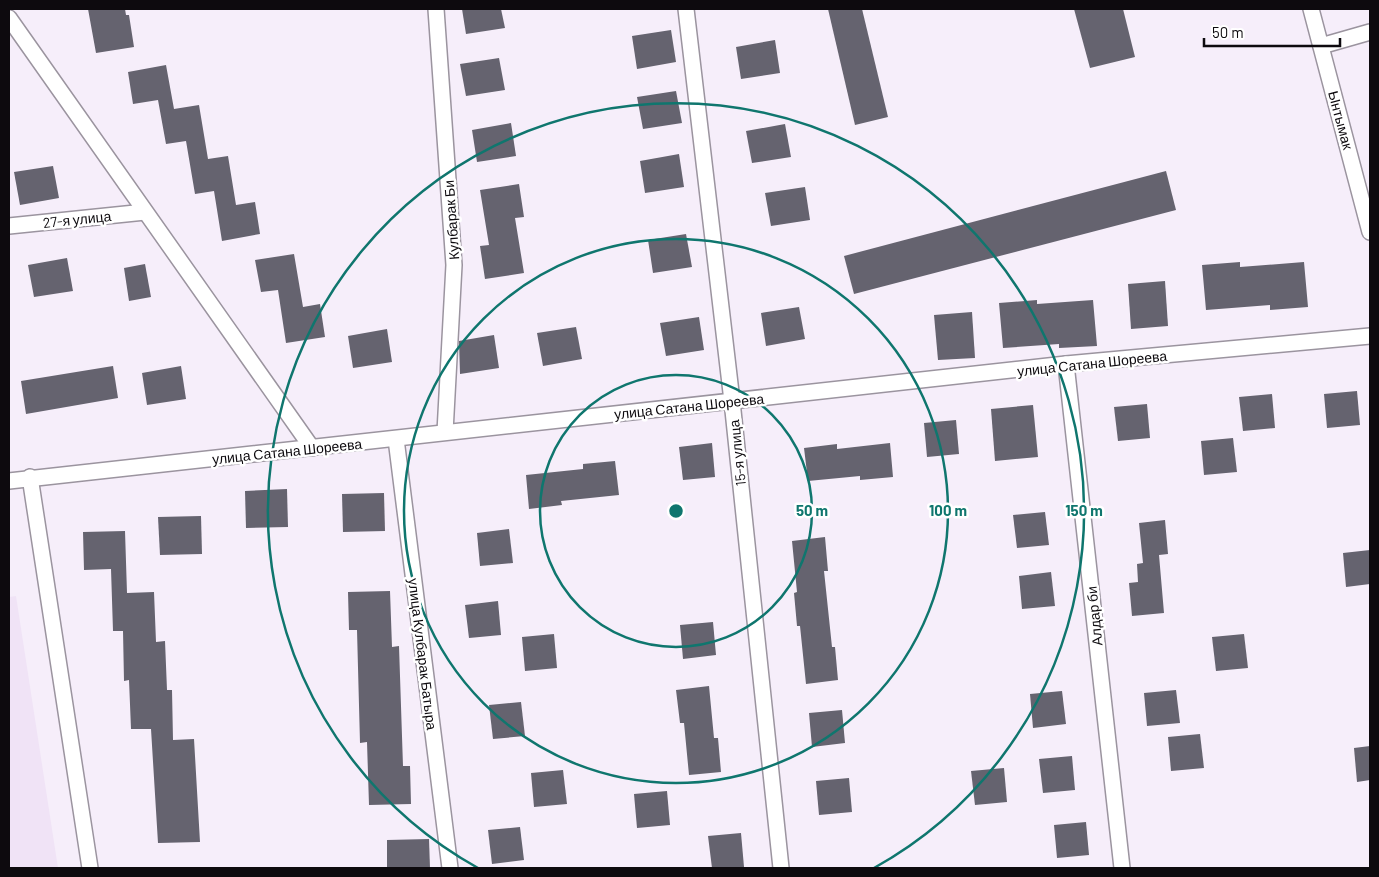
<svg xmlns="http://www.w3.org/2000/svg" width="1379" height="877" font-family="Barlow,sans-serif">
	<rect width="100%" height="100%" fill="#f6eefa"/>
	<!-- built -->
	<polygon fill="#f0e3f6" points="16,596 58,868 9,868 9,597"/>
	<!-- building -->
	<g fill="#65636f">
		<polygon points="88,9 125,9 126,15 129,15 134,47 96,53"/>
		<polygon points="462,9 501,9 505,28 466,34"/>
		<polygon points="828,9 862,9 888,117 855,125"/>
		<polygon points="1074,9 1123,9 1135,57 1090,68"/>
		<polygon points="671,30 676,62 637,69 632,36"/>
		<polygon points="775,40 780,73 741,79 736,47"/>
		<polygon points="499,58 505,90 466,96 460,64"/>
		<polygon points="166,65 174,109 199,105 208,159 228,156 236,205 255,202 260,234 222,241 214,191 195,194 186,141 166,144 158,100 133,104 128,72"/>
		<polygon points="676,91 682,123 643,129 637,97"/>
		<polygon points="511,123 516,156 477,162 472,130"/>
		<polygon points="785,124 791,157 752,163 746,131"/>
		<polygon points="679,154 684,187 645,193 640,161"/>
		<polygon points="53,166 59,198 20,205 14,172"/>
		<polygon points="1166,171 1176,210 854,294 844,256"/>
		<polygon points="519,184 524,217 515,218 524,273 485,279 480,246 489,245 480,190"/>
		<polygon points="805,187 810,220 771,226 765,193"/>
		<polygon points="686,234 692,267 653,273 648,240"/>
		<polygon points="294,254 303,307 320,304 325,337 286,343 278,290 261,292 255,260"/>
		<polygon points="67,258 73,291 34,297 28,265"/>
		<polygon points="1240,262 1240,267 1304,262 1308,307 1270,310 1270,305 1206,310 1202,265"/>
		<polygon points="145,264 151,297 129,301 124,268"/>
		<polygon points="1165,281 1168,326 1131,329 1128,284"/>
		<polygon points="1037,300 1037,304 1093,300 1097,346 1059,348 1059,344 1003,348 999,303"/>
		<polygon points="799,307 805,339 766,346 761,313"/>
		<polygon points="972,312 975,358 938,360 934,315"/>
		<polygon points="699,317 704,350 666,356 660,323"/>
		<polygon points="576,327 582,359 543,366 537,333"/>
		<polygon points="387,329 392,362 353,368 348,336"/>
		<polygon points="494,335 499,368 460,374 459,341"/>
		<polygon points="113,366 118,398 26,414 21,381"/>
		<polygon points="181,366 186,399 147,405 142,373"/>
		<polygon points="1357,391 1360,425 1327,428 1324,394"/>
		<polygon points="1272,394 1275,428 1243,431 1239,397"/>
		<polygon points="1147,404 1150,438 1118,441 1114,407"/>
		<polygon points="1033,405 1038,457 995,461 991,409"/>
		<polygon points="956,420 959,454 927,457 924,423"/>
		<polygon points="1233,438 1237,472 1204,475 1201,441"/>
		<polygon points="712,443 715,477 683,480 679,447"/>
		<polygon points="890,443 893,477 860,480 860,476 808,481 804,448 837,444 837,449"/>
		<polygon points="615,461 619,495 561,501 562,505 529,509 526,475 583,469 583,464"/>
		<polygon points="287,489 288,527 246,528 245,491"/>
		<polygon points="384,493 385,531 343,532 342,494"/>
		<polygon points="1045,512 1049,545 1017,548 1013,515"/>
		<polygon points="201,516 202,554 160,555 158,517"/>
		<polygon points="1165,520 1168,554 1159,555 1164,613 1132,616 1129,583 1138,582 1137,564 1143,563 1139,523"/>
		<polygon points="509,529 513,563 480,566 477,533"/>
		<polygon points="125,531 127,593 154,592 156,642 165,641 167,690 172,690 173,740 194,739 200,842 158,843 151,729 131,729 129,680 124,681 123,631 113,631 111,569 84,570 83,532"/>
		<polygon points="825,537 828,571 824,571 832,647 835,647 838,680 806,684 800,626 797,626 794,593 797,592 792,541"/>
		<polygon points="1370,550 1370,584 1346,587 1343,553"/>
		<polygon points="1051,572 1055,606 1022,609 1019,576"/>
		<polygon points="390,591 392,647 399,646 403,766 410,766 411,804 369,805 367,742 360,743 357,630 349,630 348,592"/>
		<polygon points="498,601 501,635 469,638 465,605"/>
		<polygon points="713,622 716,655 683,659 680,625"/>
		<polygon points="554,634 557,668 525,671 522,637"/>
		<polygon points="1244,634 1248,668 1216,671 1212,637"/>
		<polygon points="709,686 714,738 718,738 721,772 689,775 684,723 680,723 676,690"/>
		<polygon points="1176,690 1180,723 1147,726 1144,693"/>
		<polygon points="1062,691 1066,724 1033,728 1030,694"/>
		<polygon points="521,702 525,736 493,739 489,705"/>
		<polygon points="842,710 845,743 812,747 809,713"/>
		<polygon points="1200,734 1204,768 1171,771 1168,737"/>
		<polygon points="1370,746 1370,780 1357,782 1354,748"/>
		<polygon points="1072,756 1075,790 1043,793 1039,759"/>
		<polygon points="1004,768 1007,802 975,805 971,771"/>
		<polygon points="563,770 567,804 534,807 531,773"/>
		<polygon points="849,778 852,812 819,815 816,781"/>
		<polygon points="667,791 670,825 637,828 634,794"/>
		<polygon points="1086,822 1089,855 1057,858 1054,825"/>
		<polygon points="520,827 524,860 492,864 488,830"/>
		<polygon points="741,833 744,867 712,868 708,836"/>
		<polygon points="429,839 430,868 387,868 387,840"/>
	</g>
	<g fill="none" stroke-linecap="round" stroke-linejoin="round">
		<!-- street casing -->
		<g stroke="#9b949f" stroke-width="18">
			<g id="street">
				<polyline points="436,9 454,265 445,432"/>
				<polyline points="686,9 732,401 781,868"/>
				<polyline points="1311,9 1370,232"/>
				<polyline points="9,18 312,448"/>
				<polyline points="1321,46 1370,32"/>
				<polyline points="9,226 145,212"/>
				<polyline points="1066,364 1122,868"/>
				<polyline points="396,439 450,868"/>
				<polyline points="30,477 90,868"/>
				<polyline points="9,481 1066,364 1370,336"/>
			</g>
		</g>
		<!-- street -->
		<use href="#street" stroke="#fff" stroke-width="15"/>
	</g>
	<!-- distance rings -->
	<g fill="none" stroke="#0f766e" stroke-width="2.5">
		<circle cx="676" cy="511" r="136"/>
		<circle cx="676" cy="511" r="272"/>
		<path d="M478 868A408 408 0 1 1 874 868"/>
	</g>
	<g text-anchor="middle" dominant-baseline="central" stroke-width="5" stroke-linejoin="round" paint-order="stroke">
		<!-- street labels -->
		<g font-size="14" fill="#0d0a0e" stroke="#fff">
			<text transform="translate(1341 120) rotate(75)">Ынтымак</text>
			<text transform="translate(77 219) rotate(-6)">27-я улица</text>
			<text transform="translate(451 220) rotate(-94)">Кулбарак Би</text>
			<text transform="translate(1092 363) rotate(-6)">улица Сатана Шореева</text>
			<text transform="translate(689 406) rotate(-6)">улица Сатана Шореева</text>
			<text transform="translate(287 451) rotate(-6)">улица Сатана Шореева</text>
			<text transform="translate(737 453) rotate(-96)">15-я улица</text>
			<text transform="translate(1094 616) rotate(-96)">Алдар би</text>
			<text transform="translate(423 654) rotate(83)">улица Кулбарак Батыра</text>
		</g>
	</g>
	<circle cx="676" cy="511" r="8" fill="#0f766e" stroke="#fff" stroke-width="2.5"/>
	<g font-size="15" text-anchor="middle" font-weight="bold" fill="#0f766e" stroke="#fff" stroke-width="5" stroke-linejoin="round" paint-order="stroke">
		<text x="812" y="516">50 m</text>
		<text x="948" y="516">100 m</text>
		<text x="1084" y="516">150 m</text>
	</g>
	<!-- border -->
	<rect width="1379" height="877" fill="none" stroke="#0d0a0e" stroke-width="20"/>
	<!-- scale -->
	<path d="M1204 38v8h136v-8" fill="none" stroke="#0d0a0e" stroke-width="2.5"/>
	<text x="1212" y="38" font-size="15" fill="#0d0a0e" stroke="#ffffff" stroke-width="4" paint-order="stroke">50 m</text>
</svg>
